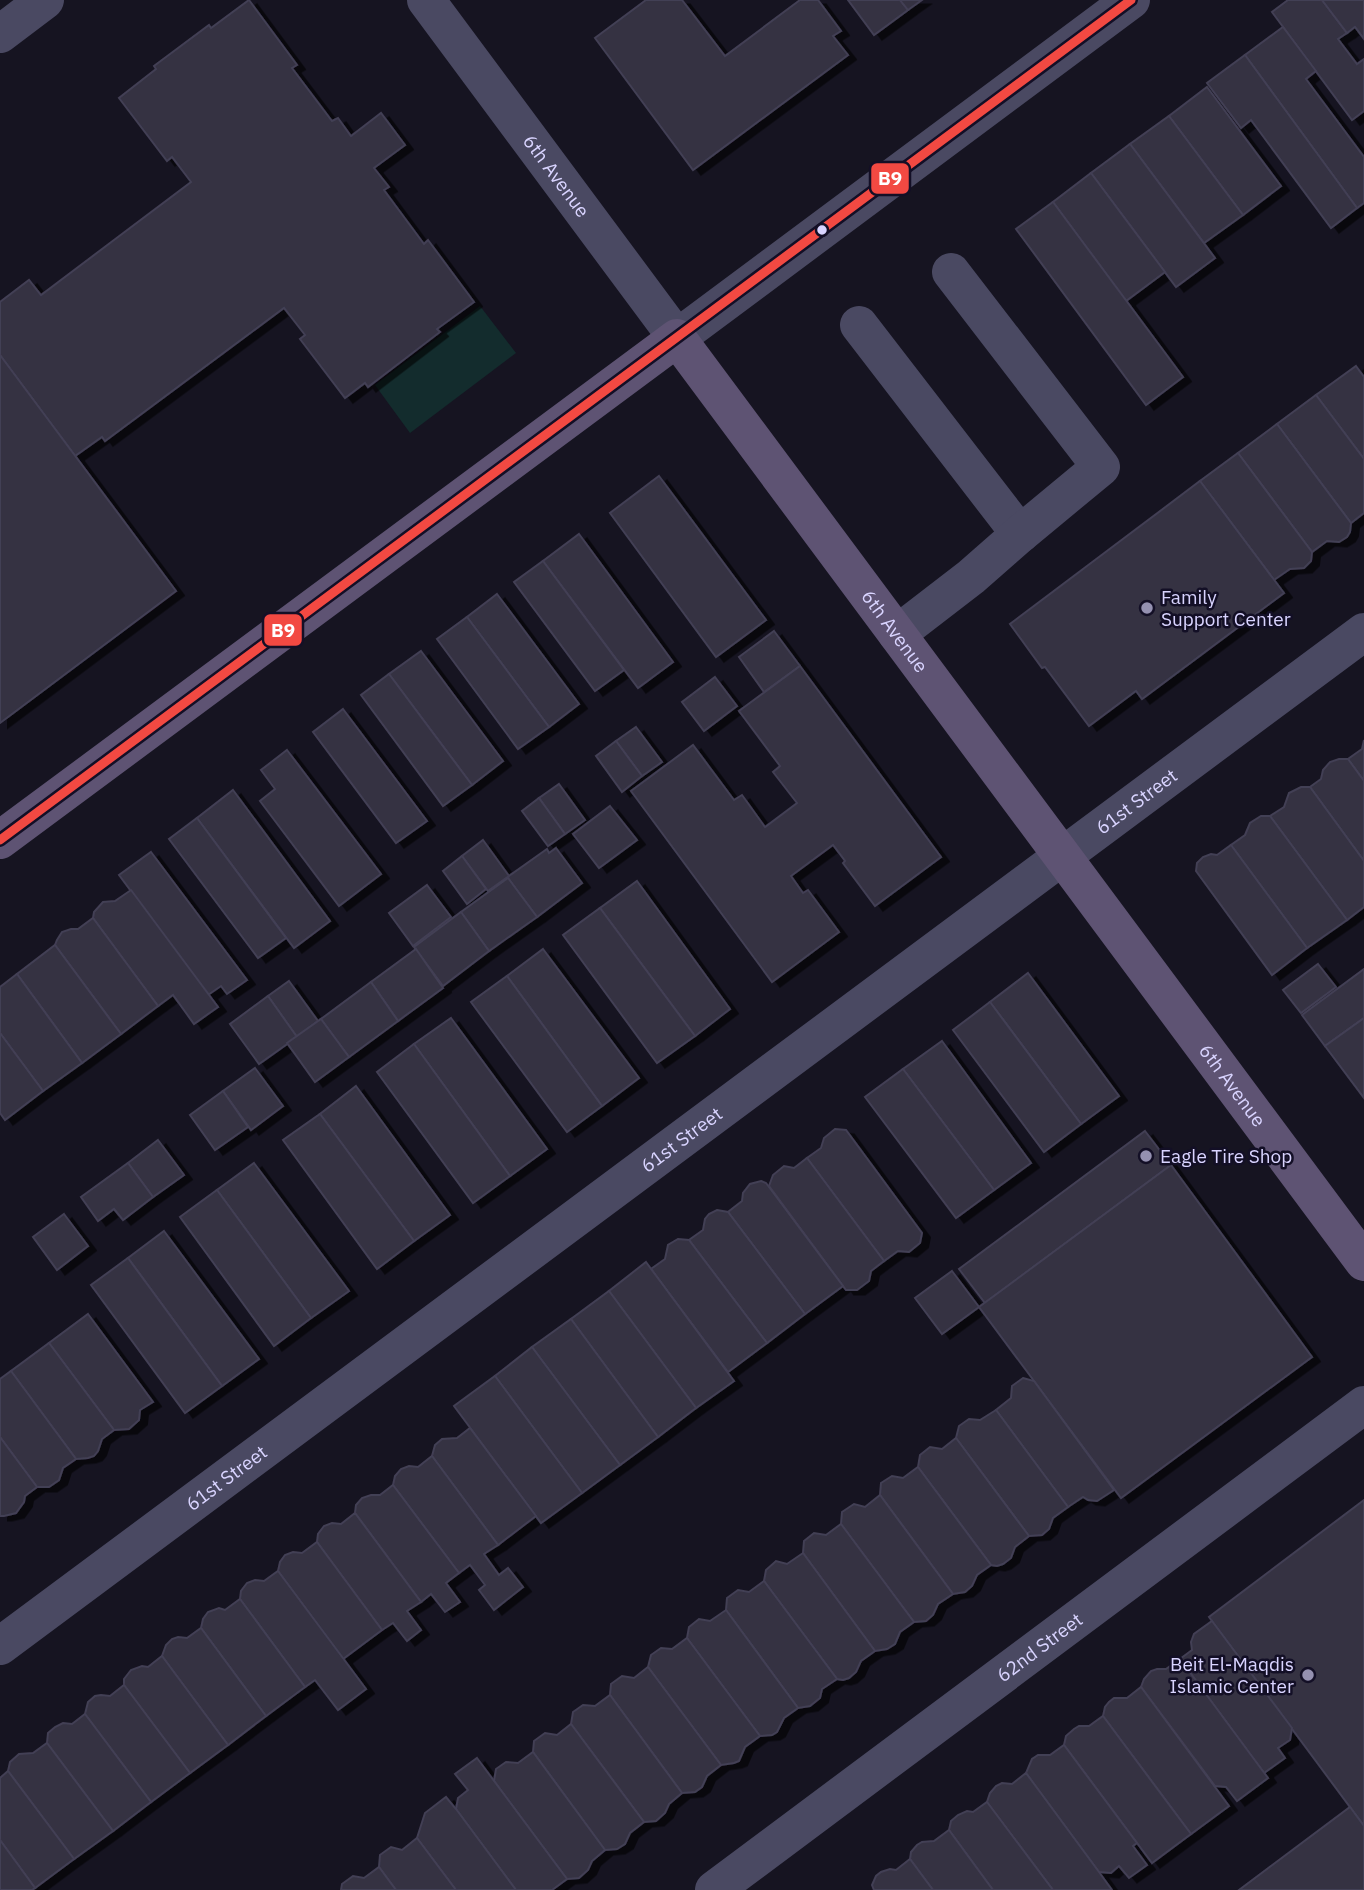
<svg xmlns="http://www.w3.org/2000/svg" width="1364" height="1890" font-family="'IBM Plex Sans',sans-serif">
	<defs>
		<filter id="shadow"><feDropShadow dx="8" dy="4.5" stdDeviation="0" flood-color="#0009"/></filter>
	</defs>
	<rect width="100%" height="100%" fill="#161421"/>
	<!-- green -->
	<polygon fill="#132c2d" points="480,306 516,353 410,433 375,385"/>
	<!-- building -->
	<g fill="#343243" stroke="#433f54" stroke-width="2" filter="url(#shadow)">
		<polygon points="249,0 297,65 292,68 332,121 338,118 351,136 381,113 405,145 374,168 389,187 384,190 421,240 424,244 428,240 474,302 437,329 440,332 368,387 365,383 345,398 300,339 305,335 284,308 105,441 102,437 75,456 0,355 0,302 29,280 41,295 191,182 172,157 167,161 119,98 156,69 154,66 209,25 211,28"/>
		<polygon points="646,0 682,0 725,56 800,0 818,0 841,31 833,36 848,55 693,170 595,38"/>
		<polygon points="848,0 900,0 908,10 874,35"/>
		<polygon points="900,0 922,0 908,10"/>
		<polygon points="1288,0 1322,0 1347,33 1338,39 1357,64 1364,59 1364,111 1352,120 1272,12"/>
		<polygon points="1322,0 1364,0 1364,39 1355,27 1347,33"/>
		<polygon points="1283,27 1316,71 1306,79 1364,157 1364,203 1357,208 1245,55"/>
		<polygon points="1245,55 1357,208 1331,228 1251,120 1241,128 1207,83"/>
		<polygon points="1207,87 1281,186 1243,215 1169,116"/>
		<polygon points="1169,116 1243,215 1204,243 1130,144"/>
		<polygon points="1130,144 1215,258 1176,287 1091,173"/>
		<polygon points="1091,173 1165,272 1126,301 1053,202"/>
		<polygon points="1053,202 1183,377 1146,405 1016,229"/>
		<polygon points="0,355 176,591 0,723"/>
		<polygon points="1356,366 1364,377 1364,459 1316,395"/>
		<polygon points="1316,395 1364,459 1364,513 1351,523 1277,424"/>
		<polygon points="1277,424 1351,523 1350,532 1347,537 1339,542 1327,541 1312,552 1238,453"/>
		<polygon points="1238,453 1312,552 1311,561 1304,568 1290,569 1274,580 1200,481"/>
		<polygon points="659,476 766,620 716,657 610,513"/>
		<polygon points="1200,481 1284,593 1142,699 1136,691 1089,726 1045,667 1042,668 1010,624"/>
		<polygon points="579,534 673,662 638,688 543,561"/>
		<polygon points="543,561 624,670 595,691 514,582"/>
		<polygon points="497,594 579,704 549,727 467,617"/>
		<polygon points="467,617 549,727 518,749 437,639"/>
		<polygon points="774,631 800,666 764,692 739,657"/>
		<polygon points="421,651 503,761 472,785 389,674"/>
		<polygon points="800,666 941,857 875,906 843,863 845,861 833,845 791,876 803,893 808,890 839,932 772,982 631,791 693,745 734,800 742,795 765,827 797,803 773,772 780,766 739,711"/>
		<polygon points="389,674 472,785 443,806 361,695"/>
		<polygon points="715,677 737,706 704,731 682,702"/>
		<polygon points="343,709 427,821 396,843 313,732"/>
		<polygon points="636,727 662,762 642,776 616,741"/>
		<polygon points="1364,740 1364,781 1348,759 1362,749"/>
		<polygon points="616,741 642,776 622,792 596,756"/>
		<polygon points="287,750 381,874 339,906 260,801 275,789 261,770"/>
		<polygon points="1339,759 1348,759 1364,781 1364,861 1310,787 1321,779 1323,770 1330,762"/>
		<polygon points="559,784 585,820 565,834 539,798"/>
		<polygon points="1301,787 1310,787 1364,861 1364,907 1347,920 1270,816 1284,807 1289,793"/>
		<polygon points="233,790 330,921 294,948 197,818"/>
		<polygon points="539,798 565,834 548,846 522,811"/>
		<polygon points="610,806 637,840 599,868 573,834"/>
		<polygon points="1261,816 1270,816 1347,920 1307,948 1231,845 1245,835 1250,823"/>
		<polygon points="197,818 286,938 258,958 169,839"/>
		<polygon points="483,840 509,876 488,891 462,856"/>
		<polygon points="1231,845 1307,948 1272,975 1196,871 1197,863 1203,857 1211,854 1217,855"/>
		<polygon points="556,848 582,883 537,917 508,878 509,876 547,849 549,853"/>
		<polygon points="151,852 247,980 227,994 221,986 208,995 119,875"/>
		<polygon points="462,856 486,889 467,904 443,871"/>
		<polygon points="508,878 537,917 489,951 461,912"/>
		<polygon points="637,881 730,1009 695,1036 600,908"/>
		<polygon points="427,885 451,917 413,946 389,913"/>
		<polygon points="131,890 218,1007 194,1024 173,995 158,1006 93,918 94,912 103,902 115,901"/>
		<polygon points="600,908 695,1036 657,1063 563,935"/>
		<polygon points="461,912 489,951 443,986 414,947"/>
		<polygon points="93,918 158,1006 121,1034 55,945 57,940 62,932 71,929 78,929"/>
		<polygon points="55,945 121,1034 82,1063 17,974"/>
		<polygon points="416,949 443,988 398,1021 371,982"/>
		<polygon points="543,949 639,1078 602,1106 507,976"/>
		<polygon points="1318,964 1336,987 1301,1013 1283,990"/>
		<polygon points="1364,969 1364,1018 1325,1046 1302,1015"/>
		<polygon points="1028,973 1119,1096 1081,1124 990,1002"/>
		<polygon points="17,974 82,1063 43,1091 0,1033 0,987"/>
		<polygon points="507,976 602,1106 567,1132 471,1002"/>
		<polygon points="289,981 318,1021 297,1037 268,996"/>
		<polygon points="371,982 398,1021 349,1057 321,1019"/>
		<polygon points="268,996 297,1037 259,1064 230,1024"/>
		<polygon points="990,1002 1081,1124 1044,1152 953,1030"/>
		<polygon points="451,1018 547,1149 510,1176 414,1044"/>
		<polygon points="1364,1018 1364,1098 1325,1046"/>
		<polygon points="321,1019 349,1057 315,1082 287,1043"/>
		<polygon points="0,1033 43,1091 5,1120 0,1113"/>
		<polygon points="942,1041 1031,1163 994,1190 903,1069"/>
		<polygon points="414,1044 510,1176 473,1203 377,1072"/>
		<polygon points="255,1068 283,1106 251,1130 223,1091"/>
		<polygon points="903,1069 994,1190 956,1218 865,1097"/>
		<polygon points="356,1086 450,1215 414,1241 320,1114"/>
		<polygon points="223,1091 248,1127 215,1150 190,1115"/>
		<polygon points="320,1114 414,1241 377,1269 283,1140"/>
		<polygon points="835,1129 846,1130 922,1233 920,1243 909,1252 898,1251 884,1261 807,1158 821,1148 824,1138"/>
		<polygon points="1145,1131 1171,1165 985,1303 959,1269"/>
		<polygon points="158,1140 184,1175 153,1197 128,1163"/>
		<polygon points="807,1158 884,1261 871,1271 869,1281 857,1290 846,1290 769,1186 773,1175 784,1166 794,1168"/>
		<polygon points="128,1163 153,1197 123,1220 114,1209 98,1221 81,1197"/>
		<polygon points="254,1163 349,1291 311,1318 217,1190"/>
		<polygon points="1171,1165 1312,1357 1121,1498 979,1307"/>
		<polygon points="761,1181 766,1183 843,1286 805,1314 728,1212 742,1201 743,1193 750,1184"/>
		<polygon points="217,1190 311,1318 274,1346 180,1217"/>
		<polygon points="717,1210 728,1212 805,1314 767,1343 689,1240 703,1230 705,1219 709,1214"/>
		<polygon points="64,1214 88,1246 57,1270 33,1237"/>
		<polygon points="164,1231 259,1359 222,1386 128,1258"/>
		<polygon points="678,1239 689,1240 767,1343 728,1372 651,1269 665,1259 668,1245"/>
		<polygon points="128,1258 222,1386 185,1413 91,1285"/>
		<polygon points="646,1262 734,1381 696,1408 609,1291"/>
		<polygon points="952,1271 979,1307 942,1334 915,1298"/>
		<polygon points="609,1291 696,1408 658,1437 571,1319"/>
		<polygon points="88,1314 153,1402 140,1410 139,1420 129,1429 114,1430 49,1343"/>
		<polygon points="571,1319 658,1437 620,1465 532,1347"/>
		<polygon points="49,1343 114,1430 102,1439 98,1451 94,1456 88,1458 76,1459 11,1371"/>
		<polygon points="532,1347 620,1465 582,1493 495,1376"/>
		<polygon points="11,1371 76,1459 63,1468 59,1480 49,1487 37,1487 0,1437 0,1379"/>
		<polygon points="495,1376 582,1493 541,1523 454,1406"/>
		<polygon points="1023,1378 1034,1381 1114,1490 1097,1501 1088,1500 1083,1497 1068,1507 996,1410 1011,1398 1012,1386"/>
		<polygon points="996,1410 1068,1507 1053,1518 1049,1529 1042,1535 1029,1536 956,1438 959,1426 969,1419 980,1420"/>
		<polygon points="470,1428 536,1516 498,1545 432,1456 435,1445 442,1439 457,1438"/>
		<polygon points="0,1437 37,1487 25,1496 24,1502 16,1513 4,1516 0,1516"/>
		<polygon points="956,1438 1029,1536 1015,1547 1011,1558 1003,1564 997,1566 991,1565 918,1467 920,1455 930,1447 942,1449"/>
		<polygon points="432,1456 498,1545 484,1554 499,1575 508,1568 523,1587 494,1610 479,1590 485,1585 470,1565 459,1573 393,1485 395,1476 401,1469 409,1466 418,1467"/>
		<polygon points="918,1467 991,1565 977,1575 972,1586 965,1592 953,1594 880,1495 881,1483 892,1476 903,1478"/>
		<polygon points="393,1485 459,1573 446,1583 460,1602 445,1612 431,1594 421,1602 355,1513 356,1505 362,1498 371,1495 380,1495"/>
		<polygon points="880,1495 953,1594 938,1604 933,1615 926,1621 914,1622 841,1524 842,1512 854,1504 865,1507"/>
		<polygon points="1364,1500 1364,1826 1209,1617"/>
		<polygon points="355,1513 421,1602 407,1611 421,1630 407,1641 393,1623 382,1630 317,1542 318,1534 324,1526 332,1523 341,1524"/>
		<polygon points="841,1524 914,1622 900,1632 895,1644 887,1649 875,1651 803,1553 804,1541 814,1533 826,1535"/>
		<polygon points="317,1542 382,1630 343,1659 278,1571 280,1562 285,1555 293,1552 302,1553"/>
		<polygon points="803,1553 875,1651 861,1661 856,1672 849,1678 843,1680 837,1679 764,1581 766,1570 776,1561 787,1564"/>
		<polygon points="278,1571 366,1689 338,1710 315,1680 305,1687 240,1599 241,1591 247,1583 255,1580 264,1581"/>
		<polygon points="764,1581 837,1679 822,1689 820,1698 810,1706 798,1708 726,1610 727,1598 738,1590 749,1592"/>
		<polygon points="240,1599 305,1687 266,1716 201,1628 203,1619 208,1612 219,1608 225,1610"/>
		<polygon points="726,1610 798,1708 784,1718 777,1732 772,1735 760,1736 687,1638 689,1627 699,1619 710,1621"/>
		<polygon points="1212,1621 1292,1728 1290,1740 1278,1748 1285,1758 1264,1773 1180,1659 1192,1650 1191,1642 1194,1634"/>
		<polygon points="201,1628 266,1716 228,1745 162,1656 166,1645 172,1639 178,1637 187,1638"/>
		<polygon points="687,1638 760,1736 745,1747 739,1761 734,1763 721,1765 648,1667 651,1655 661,1648 672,1649"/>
		<polygon points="162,1656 228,1745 190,1773 124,1685 124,1679 131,1670 142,1666 148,1667"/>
		<polygon points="1180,1659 1268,1778 1237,1801 1226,1787 1215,1786 1141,1687 1144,1679 1151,1671 1157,1669 1166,1669"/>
		<polygon points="648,1667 721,1765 707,1776 702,1787 695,1792 682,1793 610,1695 611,1684 622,1676 634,1678"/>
		<polygon points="124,1685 190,1773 151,1802 85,1714 88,1702 95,1696 101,1695 110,1696"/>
		<polygon points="1141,1687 1229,1806 1191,1834 1103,1716 1105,1707 1109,1702 1114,1698 1127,1698"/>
		<polygon points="610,1695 682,1793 669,1804 665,1813 656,1821 644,1822 571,1724 573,1712 583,1705 595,1706"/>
		<polygon points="85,1714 151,1802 113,1831 47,1743 48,1733 55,1727 63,1723 72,1724"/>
		<polygon points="1103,1716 1191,1834 1152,1863 1064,1745 1066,1736 1074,1729 1079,1726 1089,1726"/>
		<polygon points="571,1724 644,1822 630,1833 625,1844 617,1849 605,1850 533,1752 534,1741 545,1733 557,1735"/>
		<polygon points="47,1743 113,1831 74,1859 8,1771 10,1762 19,1754 33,1753"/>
		<polygon points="1064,1745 1137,1843 1133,1846 1147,1865 1129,1878 1119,1866 1111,1873 1099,1872 1026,1773 1032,1759 1038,1755 1050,1755"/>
		<polygon points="533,1752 605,1850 592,1861 588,1870 579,1878 567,1879 494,1781 496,1769 506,1762 518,1763"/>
		<polygon points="477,1758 567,1879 552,1890 516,1890 456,1809 458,1798 468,1790 455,1774"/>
		<polygon points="8,1771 74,1859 35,1888 0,1840 0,1778"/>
		<polygon points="1026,1773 1099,1872 1112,1890 1053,1890 987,1802 990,1793 996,1786 1002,1783 1012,1784"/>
		<polygon points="446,1797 456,1809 516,1890 456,1890 417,1838 425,1813"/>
		<polygon points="987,1802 1053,1890 993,1890 949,1830 951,1821 958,1815 967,1811 973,1812"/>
		<polygon points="1350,1807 1364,1826 1364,1890 1239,1890"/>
		<polygon points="949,1830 993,1890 933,1890 910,1859 911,1852 917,1845 922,1842 934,1841"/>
		<polygon points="417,1838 456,1890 396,1890 379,1867 380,1855 391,1847 402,1850"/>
		<polygon points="0,1840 35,1888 32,1890 0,1890"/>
		<polygon points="910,1859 933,1890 874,1890 872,1885 876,1876 881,1872 890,1869 896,1870"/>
		<polygon points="379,1867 396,1890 341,1890 342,1884 353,1876 364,1878"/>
	</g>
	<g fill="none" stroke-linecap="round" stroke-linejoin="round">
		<!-- minor -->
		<g stroke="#4a4962" stroke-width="38">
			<path id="s1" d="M 426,0 L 677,338 L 1131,0"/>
			<polyline points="0,34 45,0"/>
			<polyline points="859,325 1020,534"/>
			<polyline points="897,634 971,577 1020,534 1101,467 951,272"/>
			<path id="s2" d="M 0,1646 L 1364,632"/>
			<path id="s3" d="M 714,1890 L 1364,1405"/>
		</g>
		<!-- major -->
		<path stroke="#5e5373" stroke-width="38" id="s4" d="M 0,840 L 677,338 L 1364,1262"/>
		<!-- bus-1 casing -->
		<g stroke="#130f26" stroke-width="14">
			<polyline id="bus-1" points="0,840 1131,0"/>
		</g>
		<!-- bus-1 -->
		<use href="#bus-1" stroke="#f24942" stroke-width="9"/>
	</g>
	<!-- markers -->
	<circle fill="#d9d4ff" stroke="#130f26" stroke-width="2.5" cx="822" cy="230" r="6"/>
	<g fill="#9591b1" stroke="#130f26" stroke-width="2.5">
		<circle cx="1147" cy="608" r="7"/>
		<circle cx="1146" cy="1156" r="7"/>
		<circle cx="1308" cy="1675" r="7"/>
	</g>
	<g text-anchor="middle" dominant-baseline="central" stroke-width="5" stroke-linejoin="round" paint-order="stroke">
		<!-- street labels -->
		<g font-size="19" fill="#d9d4ff" stroke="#130f26">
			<text stroke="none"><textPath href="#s1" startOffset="219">6th Avenue</textPath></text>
			<text stroke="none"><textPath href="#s4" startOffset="1208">6th Avenue</textPath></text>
			<text stroke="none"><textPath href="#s2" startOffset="1416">61st Street</textPath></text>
			<text stroke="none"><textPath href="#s4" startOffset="1774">6th Avenue</textPath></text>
			<text stroke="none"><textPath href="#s2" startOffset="849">61st Street</textPath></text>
			<text stroke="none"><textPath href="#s2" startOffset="282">61st Street</textPath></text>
			<text stroke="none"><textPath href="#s3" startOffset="406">62nd Street</textPath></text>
		</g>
		<!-- poi labels -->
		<g font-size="19" fill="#d9d4ff" stroke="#130f26" text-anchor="start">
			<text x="1161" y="597">Family<tspan x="1161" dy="22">Support Center</tspan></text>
			<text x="1160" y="1156">Eagle Tire Shop</text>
			<text x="1294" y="1664" text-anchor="end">Beit El-Maqdis<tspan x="1294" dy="22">Islamic Center</tspan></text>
		</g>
	</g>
	<g stroke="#130f26" stroke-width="2.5">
		<rect x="870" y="162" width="40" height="33" rx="7" fill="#f24942"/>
		<rect x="263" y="613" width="40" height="34" rx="7" fill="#f24942"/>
	</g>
	<g font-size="19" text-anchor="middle" font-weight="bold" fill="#fff">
		<text x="890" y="185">B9</text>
		<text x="283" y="637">B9</text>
	</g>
</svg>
